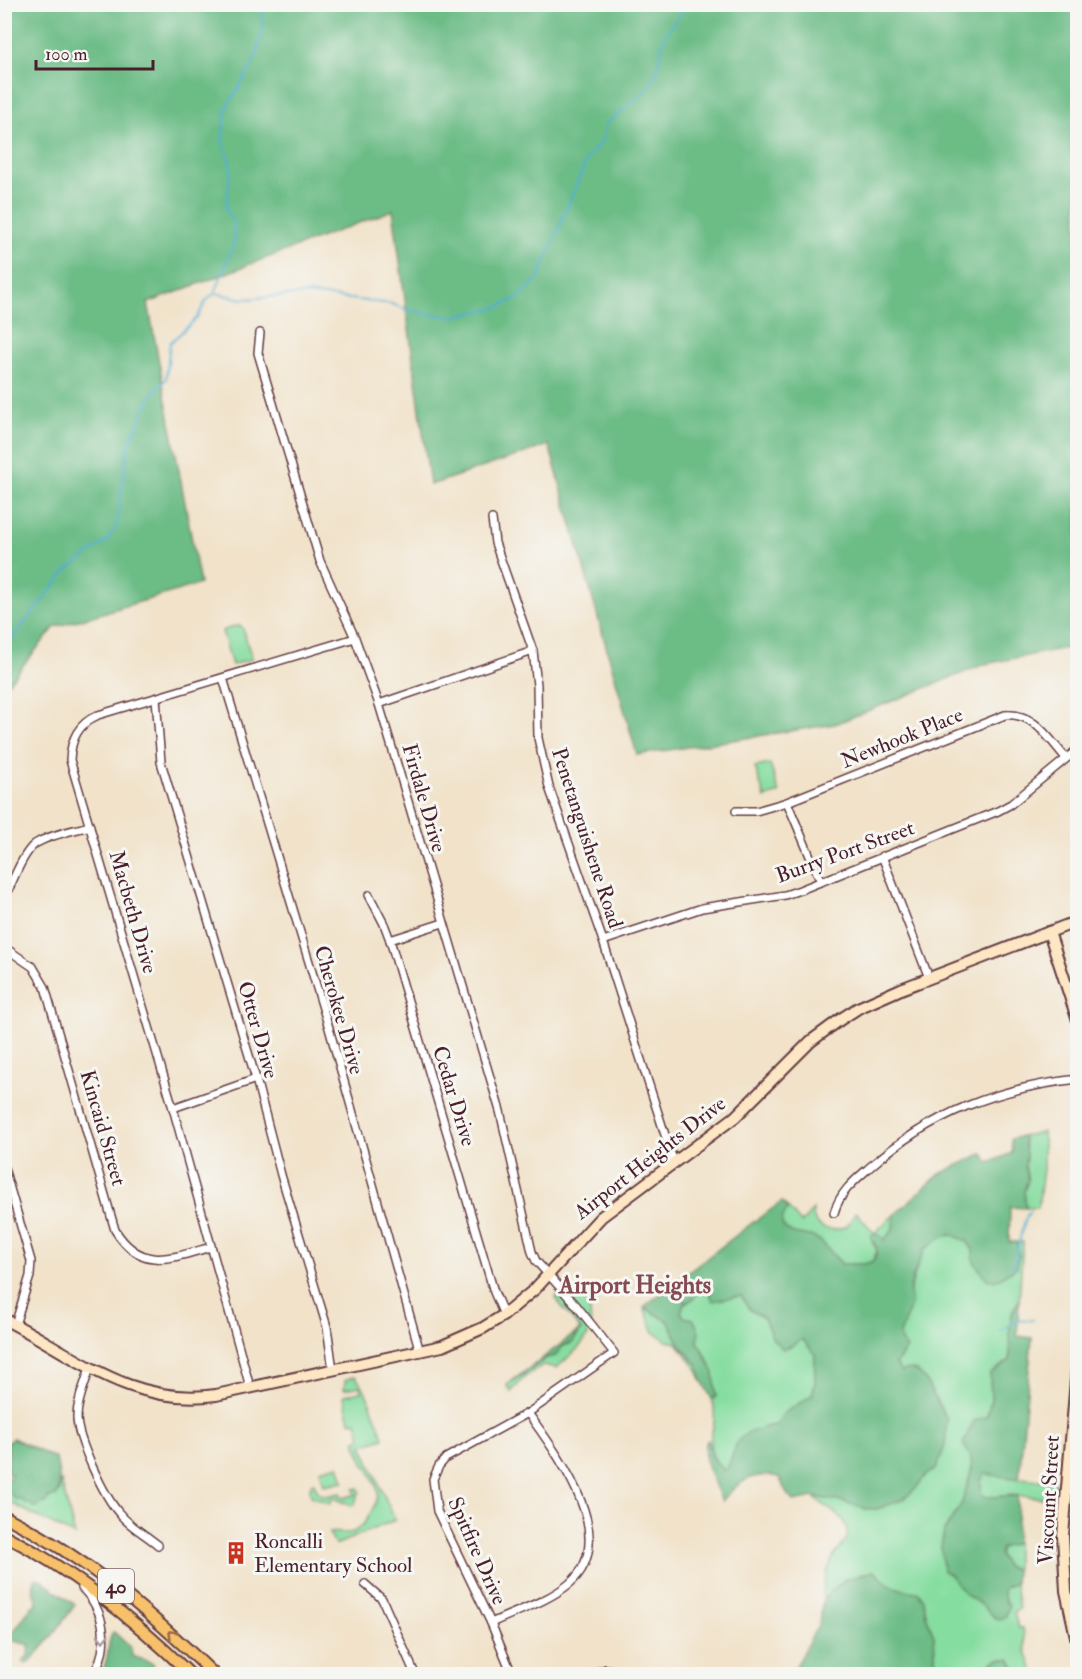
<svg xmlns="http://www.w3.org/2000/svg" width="1082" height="1679" font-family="'IM FELL Double Pica',serif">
	<rect width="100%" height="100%" fill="#f6f6f2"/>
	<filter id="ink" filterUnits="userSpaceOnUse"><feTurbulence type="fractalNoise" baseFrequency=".0167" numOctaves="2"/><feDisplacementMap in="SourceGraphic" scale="12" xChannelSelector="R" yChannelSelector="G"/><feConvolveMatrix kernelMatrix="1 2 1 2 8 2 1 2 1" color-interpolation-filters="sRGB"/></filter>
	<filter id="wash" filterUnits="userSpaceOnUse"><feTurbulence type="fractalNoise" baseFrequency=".008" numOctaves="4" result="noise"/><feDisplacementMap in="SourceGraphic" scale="24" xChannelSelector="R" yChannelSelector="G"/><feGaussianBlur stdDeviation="1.35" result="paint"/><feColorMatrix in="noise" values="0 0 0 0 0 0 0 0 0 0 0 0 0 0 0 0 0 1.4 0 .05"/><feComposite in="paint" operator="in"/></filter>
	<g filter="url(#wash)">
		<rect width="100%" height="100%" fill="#f1e2c9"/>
		<!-- green -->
		<g fill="#86dda0" stroke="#687e66" stroke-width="1.5">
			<polygon points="236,626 241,626 243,629 252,659 232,665 222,631"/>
			<polygon points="770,764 779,793 765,798 755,767"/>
			<polygon points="1043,1132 1043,1169 1038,1208 1026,1208 1024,1191 1028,1180 1025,1167 1026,1155 1023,1136"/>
			<path d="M 788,1208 L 801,1223 L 813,1210 C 812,1230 832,1233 847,1226 L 856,1212 L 874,1233 L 894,1215 L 893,1230 L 883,1241 L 872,1242 L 877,1250 L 873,1261 L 866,1264 L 842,1264 C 833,1256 824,1241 814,1237 C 806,1234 781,1235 782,1221 C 782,1217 786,1213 788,1208 Z"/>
			<path d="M 953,1235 L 967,1241 L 973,1250 L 974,1262 L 987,1279 C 1007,1275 1007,1271 1019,1256 L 1016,1242 L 1023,1242 L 1019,1301 L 1012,1311 L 1010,1360 L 990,1374 L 991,1399 L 987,1417 L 971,1457 L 972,1469 L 962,1503 L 944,1531 L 949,1573 L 965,1594 L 985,1607 L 995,1618 L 1009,1605 L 1005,1601 L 1002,1591 L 1005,1587 L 1015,1583 L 1019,1609 L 1014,1611 L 1018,1628 L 1023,1628 L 1026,1651 L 1034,1674 L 1019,1674 L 1010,1659 C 996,1659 987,1663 980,1674 L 936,1674 L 934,1636 L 926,1615 L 924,1600 L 918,1592 C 909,1592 896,1588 888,1584 C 883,1581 880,1575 873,1571 L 844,1580 L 823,1600 L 824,1580 L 834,1555 L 847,1539 L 847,1530 L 843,1519 L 813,1497 L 841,1501 L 866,1509 L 916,1488 L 926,1475 L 936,1469 L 947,1420 L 926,1381 L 916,1371 L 901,1372 L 896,1364 L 902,1355 L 900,1334 L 911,1305 L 910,1290 L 920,1258 L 925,1249 L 944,1236 Z"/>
			<path d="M 704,1285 C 712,1295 730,1299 741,1295 L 750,1310 L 764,1318 L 773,1339 L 802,1339 L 815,1354 L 815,1383 L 812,1395 L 783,1414 L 777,1425 L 767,1426 L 732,1455 L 730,1466 L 724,1471 C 696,1444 722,1429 712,1399 L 716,1396 L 710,1363 L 681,1312 L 684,1303 L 691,1300 Z"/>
			<path d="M 567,1286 L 589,1305 C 596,1341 580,1345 557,1368 L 543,1365 L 525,1377 L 511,1392 L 507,1385 L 546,1358 L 555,1356 L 563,1346 L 572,1343 L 581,1330 L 555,1298 Z"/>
			<polygon points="644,1307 668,1321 681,1346 698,1365 701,1379 694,1365 677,1343 667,1341 654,1332"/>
			<path d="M 355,1376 L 365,1390 L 384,1438 L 362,1445 L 395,1520 L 335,1545 L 329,1533 C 338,1531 345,1535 353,1532 C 360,1529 363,1525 367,1519 C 383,1493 380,1493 367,1466 L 365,1466 L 356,1444 L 356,1440 L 361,1438 L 357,1421 L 352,1422 L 350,1421 L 344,1397 L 345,1395 L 361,1392 L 360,1386 L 344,1389 L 345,1380 Z"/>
			<polygon points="339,1465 344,1481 324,1485 320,1470"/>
			<polygon points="985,1474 1055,1482 1054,1499 1010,1495 987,1498 981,1493 981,1480"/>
			<polygon points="61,1480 75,1536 5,1500 4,1494 9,1491 22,1499 42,1503 59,1492"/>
			<polygon points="312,1483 314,1483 318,1492 325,1496 340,1493 342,1498 355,1495 354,1489 358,1488 360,1491 354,1505 351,1506 344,1501 343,1503 333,1497 330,1504 311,1496 310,1488"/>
			<polygon points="1016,1543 1016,1570 1006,1566 999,1555 1001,1548"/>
		</g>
		<!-- forest -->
		<g fill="#6cbc86" stroke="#5b6e58" stroke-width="1.5">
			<polygon points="5,4 1077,5 1077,646 985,664 835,724 637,755 549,445 430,485 393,210 148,303 200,584 55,627 5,687"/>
			<path d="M 1023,1136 L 1026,1155 L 1025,1166 L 1028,1180 L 1024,1191 L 1026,1208 L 1010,1207 L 1009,1242 L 1016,1242 L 1019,1256 L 1017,1267 L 995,1281 L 987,1279 L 974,1262 L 973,1250 L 967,1241 L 953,1235 L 944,1236 L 925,1249 L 913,1276 L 910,1290 L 911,1305 L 900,1334 L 901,1342 L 907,1348 L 896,1364 L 901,1372 L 908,1369 L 917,1371 L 926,1381 L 947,1420 L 945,1446 L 936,1469 L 926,1475 L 916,1488 L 904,1499 L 877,1509 L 866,1509 L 841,1501 L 813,1497 L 794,1501 L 787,1494 L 779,1477 C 753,1471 738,1482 722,1501 C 716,1486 697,1453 708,1440 L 712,1457 L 724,1471 C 732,1463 732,1455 736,1445 C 742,1431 763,1427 777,1425 L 783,1414 L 812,1395 L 815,1383 L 815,1354 L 802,1339 L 795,1344 L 783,1349 L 773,1339 L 764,1318 L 750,1310 L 741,1296 L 713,1301 L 709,1292 L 704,1286 L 691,1300 L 684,1303 L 681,1312 L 684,1317 L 693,1319 C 698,1327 700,1333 698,1342 L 714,1373 L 716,1397 L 712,1399 L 701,1379 L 698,1365 L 681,1346 L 668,1321 L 644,1307 L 752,1223 L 782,1202 L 788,1208 C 786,1213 782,1217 782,1221 C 781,1235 806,1234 814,1237 C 824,1241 833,1256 842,1264 C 852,1263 879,1269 877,1250 C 876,1245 872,1242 871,1237 L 874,1233 L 882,1237 L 884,1240 L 893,1230 L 894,1215 L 940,1174 L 983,1153 L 988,1163 L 1012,1153 L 1011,1139 Z"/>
			<path d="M 1019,1301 L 1017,1336 L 1032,1338 L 1019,1479 L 985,1474 L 981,1480 L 981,1493 L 985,1497 L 1018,1496 L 1016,1543 L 1001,1548 L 999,1555 L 1006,1566 L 1016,1570 L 1015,1583 L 1005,1587 L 1003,1591 L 1005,1601 L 1009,1605 L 1006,1616 L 1001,1619 L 995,1618 L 985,1607 L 965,1594 L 949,1574 L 943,1571 L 941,1547 L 944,1531 L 962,1503 L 972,1469 L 971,1457 L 963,1444 L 974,1421 L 987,1416 L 991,1399 L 990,1374 L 1010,1360 C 1010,1339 1006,1319 1019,1301 Z"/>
			<polygon points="581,1329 572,1343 563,1346 555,1356 546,1358 526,1373 512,1381"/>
			<path d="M 13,1438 L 56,1459 C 59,1473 61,1483 57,1496 L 48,1498 L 46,1503 L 42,1503 L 37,1508 L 33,1507 L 31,1504 L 25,1504 L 22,1499 L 15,1499 L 9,1492 L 5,1494 L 5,1485 L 11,1474 L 7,1473 C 7,1464 9,1457 8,1447 L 5,1445 Z"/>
			<path d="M 873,1571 C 880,1575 883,1581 888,1584 C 896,1588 909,1592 918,1592 L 924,1600 L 926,1615 L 934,1636 L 936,1674 L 792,1674 L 819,1623 L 823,1600 L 844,1580 Z"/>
			<path d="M 38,1578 L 75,1605 C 65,1618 38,1658 25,1664 L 22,1661 L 28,1656 L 30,1645 L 13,1641 L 12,1634 L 32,1606 L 37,1604 C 37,1599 35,1598 34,1594 C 32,1590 34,1584 35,1579 Z"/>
			<path d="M 114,1632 L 131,1648 L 132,1656 L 153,1663 L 155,1674 L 101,1674 C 110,1658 106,1648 112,1633 Z"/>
			<polygon points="998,1659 1010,1659 1019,1674 980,1674 984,1668"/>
		</g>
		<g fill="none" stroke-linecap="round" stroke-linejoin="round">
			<!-- stream -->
			<g stroke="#54afd2" stroke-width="2">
				<polyline points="215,293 243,299 308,294 392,304 410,311 450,317 495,308 518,298 538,279 587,159 602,141 606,124 647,90 657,70 665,34 679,16 684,4"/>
				<polyline points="4,648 66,571 108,540 117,524 128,446 151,396 166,379 170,343 197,318 206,301 215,293 234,243 234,224 226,208 231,166 222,140 226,109 255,60 264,23 260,4"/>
				<polyline points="1013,1268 1022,1230 1028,1213 1030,1213"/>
				<polyline points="1001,1331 1016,1321 1033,1320"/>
			</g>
		</g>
	</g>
	<g filter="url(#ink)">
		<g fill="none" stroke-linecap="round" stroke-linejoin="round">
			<!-- street casing -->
			<g stroke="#633c43" stroke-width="10">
				<g id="street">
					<polyline points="260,333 258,353 320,561 355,638 379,704 500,1111 532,1252 536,1261 576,1305 614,1353 528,1413 446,1458 439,1466 433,1479 437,1511 491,1623 512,1674"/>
					<polyline points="492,519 495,543 533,651 537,685 538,738 549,787 603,941 674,1163"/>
					<polyline points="223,678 329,1028 420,1352"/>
					<polyline points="156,698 161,762 256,1079 281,1175 327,1327 333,1370"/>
					<polyline points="379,704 533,651"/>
					<polyline points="787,802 821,882"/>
					<path d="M 736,811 L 756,811 L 787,802 L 1005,715 C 1034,712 1049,739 1066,758"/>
					<polyline points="882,856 929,978"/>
					<polyline points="369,895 384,924 390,940"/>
					<path d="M 4,899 C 12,884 22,854 35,844 C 48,835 75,830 90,826"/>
					<polyline points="443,923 390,940 494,1292 504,1315"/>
					<polyline points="603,941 702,908 785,895 800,890 998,811 1011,804 1078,749"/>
					<path d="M 4,947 L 33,967 L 45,987 L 115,1230 C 141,1272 172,1258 211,1247"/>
					<polyline points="173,1108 256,1079"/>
					<polyline points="4,1168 31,1261 30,1276 15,1325"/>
					<path d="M 834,1213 C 840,1192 854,1181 870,1167 C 931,1113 997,1088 1078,1079"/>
					<path d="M 90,1368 C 85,1384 77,1400 77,1417 C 77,1439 104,1496 119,1513 C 129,1526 145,1534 158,1545"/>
					<path d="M 250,1387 L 173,1108 L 70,760 C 71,739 78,724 98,715 L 355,638"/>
					<polyline points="365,1584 382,1599 415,1674"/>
					<path d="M 82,1588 C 106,1612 110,1645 94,1674"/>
					<path d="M 491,1623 C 516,1611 547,1602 569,1584 C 622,1539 557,1454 528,1413"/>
					<polyline points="592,1674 606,1669 630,1674"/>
				</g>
			</g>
			<!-- secondary casing -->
			<g stroke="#633c43" stroke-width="14">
				<g id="secondary">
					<polyline points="1049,932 1078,1021"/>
					<path d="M 4,1319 C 75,1355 131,1407 216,1395 L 442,1346 L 483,1328 L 504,1315 L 535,1289 L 601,1217 L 735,1117 L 811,1041 L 841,1019 L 858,1008 L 901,989 L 1078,921"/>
					<polyline points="1078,1356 1063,1536 1066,1591 1078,1646"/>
				</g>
			</g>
			<!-- primary casing -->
			<g stroke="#633c43" stroke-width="14">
				<g id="primary">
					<path d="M 4,1516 C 89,1559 146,1609 214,1674"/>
					<path d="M 4,1535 C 74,1571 135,1620 190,1674"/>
				</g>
			</g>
			<!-- street -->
			<use href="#street" stroke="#fff" stroke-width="7"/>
			<!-- secondary -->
			<use href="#secondary" stroke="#fce6c4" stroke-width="10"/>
			<!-- primary -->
			<use href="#primary" stroke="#f7c06b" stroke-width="10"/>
		</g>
		<!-- one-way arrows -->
		<defs><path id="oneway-chevron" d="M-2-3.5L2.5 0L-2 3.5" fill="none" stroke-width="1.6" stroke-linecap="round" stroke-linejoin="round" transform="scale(1.5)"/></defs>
		<use stroke="#986748" href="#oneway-chevron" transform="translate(172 1634) rotate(-136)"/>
		<use stroke="#ae9aa0" href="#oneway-chevron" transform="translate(103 1638) rotate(90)"/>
	</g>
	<!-- icons -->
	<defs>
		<g id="building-bare" transform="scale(1.8)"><path d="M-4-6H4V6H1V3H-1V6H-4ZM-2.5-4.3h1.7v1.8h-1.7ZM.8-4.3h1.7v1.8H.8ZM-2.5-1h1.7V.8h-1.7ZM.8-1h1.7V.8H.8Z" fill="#c8321e" stroke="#f6f6f2" stroke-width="2.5" paint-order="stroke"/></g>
	</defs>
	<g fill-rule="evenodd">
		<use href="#building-bare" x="236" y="1553"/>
	</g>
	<g text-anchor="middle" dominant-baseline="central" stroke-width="6" stroke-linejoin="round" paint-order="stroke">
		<!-- shield labels -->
		<rect fill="#f6f6f2" stroke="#7e6067" stroke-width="1.5" x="98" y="1569" width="36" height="34" rx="4.5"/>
		<g font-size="20" font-weight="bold" fill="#4a1f2b">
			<text x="116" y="1586">40</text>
		</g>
		<!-- street labels -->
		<g font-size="21" fill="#4a1f2b" stroke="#f6f6f2">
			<text transform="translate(902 738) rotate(-22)">Newhook Place</text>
			<text transform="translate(424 798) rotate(74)">Firdale Drive</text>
			<text transform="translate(587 838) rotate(72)">Penetanguishene Road</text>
			<text transform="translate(845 852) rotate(-20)">Burry Port Street</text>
			<text transform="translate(133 912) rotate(74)">Macbeth Drive</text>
			<text transform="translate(339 1010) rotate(74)">Cherokee Drive</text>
			<text transform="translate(258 1030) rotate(74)">Otter Drive</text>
			<text transform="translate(454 1096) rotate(73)">Cedar Drive</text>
			<text transform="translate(103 1128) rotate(74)">Kincaid Street</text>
			<text transform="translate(650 1158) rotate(-38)">Airport Heights Drive</text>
			<text transform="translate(1049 1500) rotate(-87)">Viscount Street</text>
			<text transform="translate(477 1551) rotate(66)">Spitfire Drive</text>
		</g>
		<!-- poi labels -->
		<g font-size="21" fill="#4a1f2b" stroke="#f6f6f2" text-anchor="start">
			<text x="254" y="1541">Roncalli<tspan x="254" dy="24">Elementary School</tspan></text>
		</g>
		<!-- quarter labels -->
		<g font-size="24" font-weight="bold" fill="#844b52" stroke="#f6f6f2">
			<text x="635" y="1285">Airport Heights</text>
		</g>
	</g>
	<!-- margin -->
	<rect width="1082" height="1679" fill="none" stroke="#f6f6f2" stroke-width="24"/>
	<!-- scale -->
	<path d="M36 60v9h117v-9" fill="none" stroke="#4a1f2b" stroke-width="3"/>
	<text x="45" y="60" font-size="18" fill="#4a1f2b" stroke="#f6f6f2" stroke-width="4.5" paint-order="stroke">100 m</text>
</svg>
